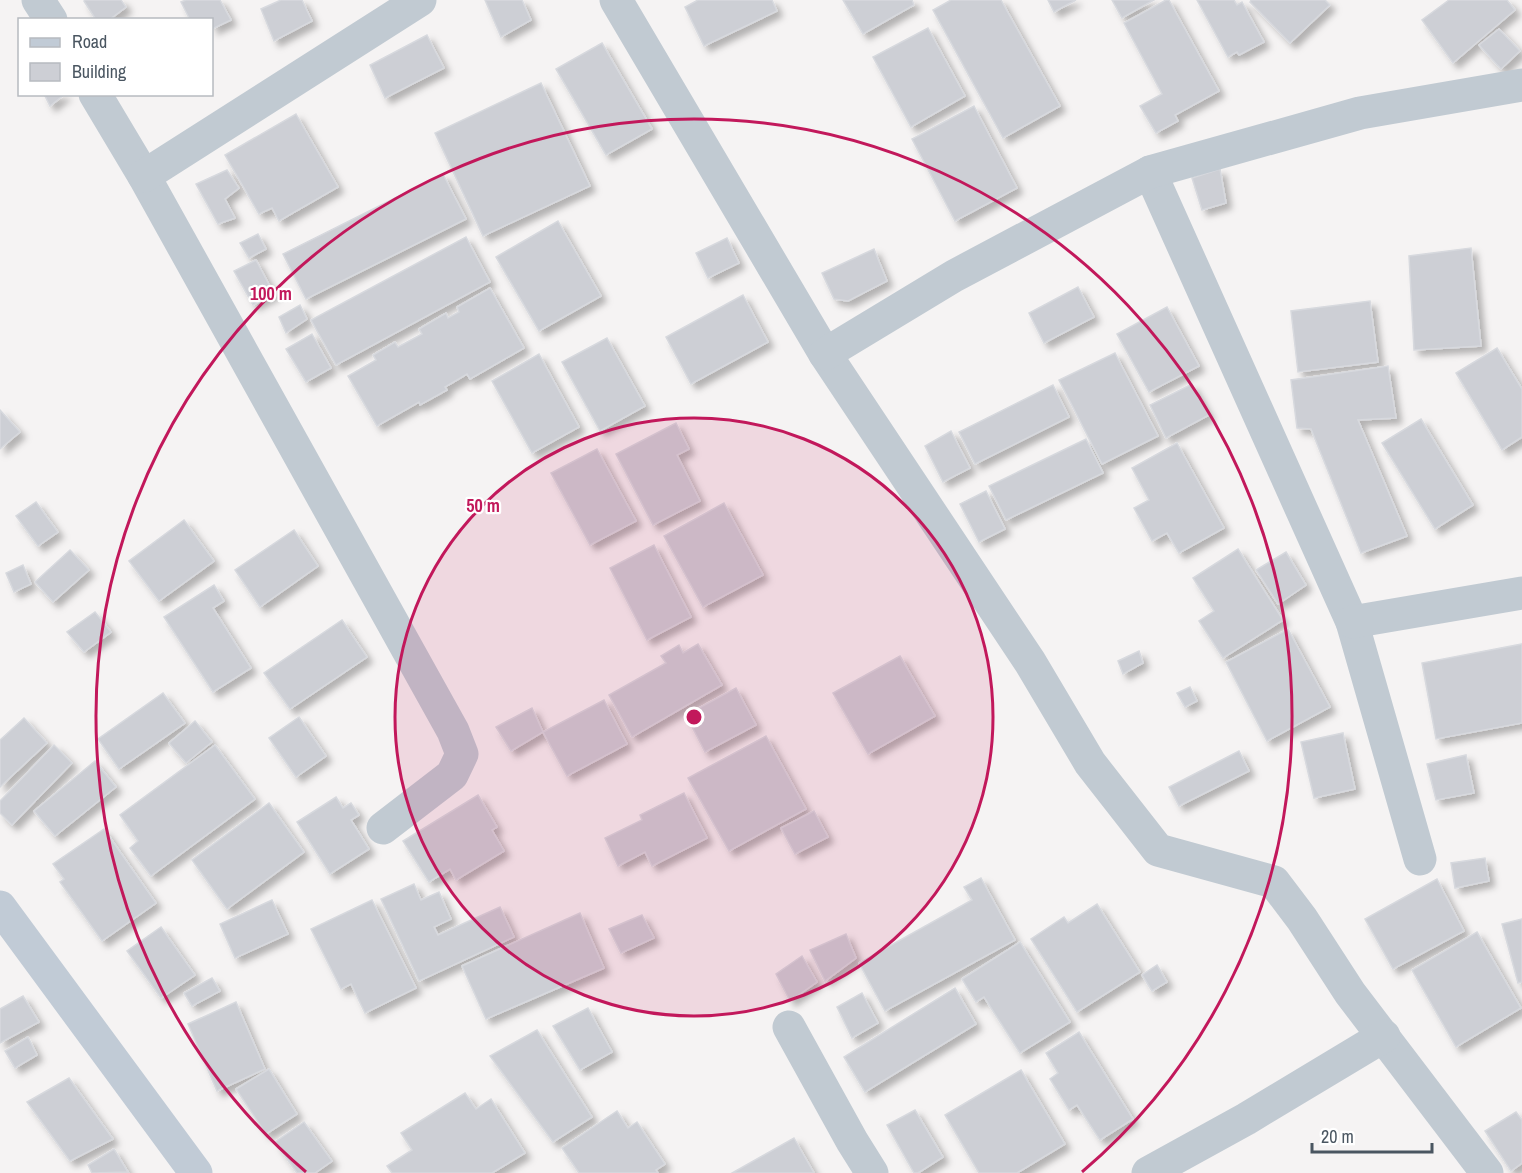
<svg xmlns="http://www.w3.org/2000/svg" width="1522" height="1173" font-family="'Archivo Narrow',sans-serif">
	<defs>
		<filter id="shadow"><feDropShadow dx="5.5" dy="5.5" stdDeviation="3" flood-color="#0004"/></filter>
	</defs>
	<rect width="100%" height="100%" fill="#f5f3f3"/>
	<!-- building -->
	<g fill="#cdcfd5" stroke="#d7d9de" stroke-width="1.5" filter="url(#shadow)">
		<polygon points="85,0 121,0 126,7 109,20 96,20 84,1"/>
		<polygon points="186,0 220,0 231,20 212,29 212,20 190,20 181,2"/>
		<polygon points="281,0 302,0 312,21 274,41 261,9"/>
		<polygon points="485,0 522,0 531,20 501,37"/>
		<polygon points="698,0 772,0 777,11 704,46 685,7"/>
		<polygon points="843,0 912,0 914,5 863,34"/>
		<polygon points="951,0 1001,0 1060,106 1003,138 933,10"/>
		<polygon points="1048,0 1076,0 1054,12"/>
		<polygon points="1112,0 1154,0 1122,18"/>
		<polygon points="1166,0 1169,0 1219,91 1175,115 1178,121 1156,133 1140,106 1162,94 1124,23"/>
		<polygon points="1197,0 1234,0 1237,5 1242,2 1264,42 1239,55 1237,52 1228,57"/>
		<polygon points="1251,0 1325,0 1330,5 1290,43 1250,2"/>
		<polygon points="1449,0 1507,0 1515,10 1453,63 1422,20"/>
		<polygon points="928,28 965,96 911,127 873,57"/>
		<polygon points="1499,29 1520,51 1501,69 1479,45"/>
		<polygon points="427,35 444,68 385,98 370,65"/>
		<polygon points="602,43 652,129 606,155 556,69"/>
		<polygon points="541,83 590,186 483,236 435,133"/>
		<polygon points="44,94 65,94 50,106"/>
		<polygon points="974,106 1017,188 955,221 912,139"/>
		<polygon points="296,114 338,187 279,221 272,208 259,214 225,155"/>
		<polygon points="1220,169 1226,203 1202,210 1192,178"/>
		<polygon points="227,170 239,188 225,199 235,218 218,224 196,184"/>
		<polygon points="443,174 466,219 306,299 283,254"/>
		<polygon points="558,221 601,296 539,331 496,257"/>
		<polygon points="258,234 266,249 249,258 240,243"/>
		<polygon points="466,237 490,282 336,365 311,320"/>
		<polygon points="727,238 739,263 708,278 696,253"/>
		<polygon points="1471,248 1481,346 1414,350 1409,256"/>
		<polygon points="874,249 887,281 848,301 834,299 822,273"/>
		<polygon points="256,260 274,294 253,305 234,271"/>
		<polygon points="1078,287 1094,317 1044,343 1029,313"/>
		<polygon points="490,288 524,348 470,379 467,374 445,387 447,390 420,405 419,402 377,426 348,376 376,360 373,355 395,342 398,347 422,334 419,329 446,313 448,318 459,312 457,307"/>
		<polygon points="743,295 768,342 691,384 666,337"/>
		<polygon points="1370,301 1378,362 1298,372 1291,311"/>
		<polygon points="300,305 307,319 286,333 279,317"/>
		<polygon points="1167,307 1199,366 1149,392 1117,334"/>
		<polygon points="312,334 331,368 306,382 286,349"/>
		<polygon points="607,338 645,406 600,431 562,362"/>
		<polygon points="1497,348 1522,389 1522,437 1502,450 1456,373"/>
		<polygon points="1115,353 1158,436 1102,464 1059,380"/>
		<polygon points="539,354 579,427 532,453 492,381"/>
		<polygon points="1388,366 1396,418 1358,420 1407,536 1361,553 1311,429 1297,428 1291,380"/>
		<polygon points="1192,384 1209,415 1166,438 1150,405"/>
		<polygon points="1053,385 1069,417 975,464 959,432"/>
		<polygon points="0,410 20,432 0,449"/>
		<polygon points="1421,419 1473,505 1435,529 1382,443"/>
		<polygon points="676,423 689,449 677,455 700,501 653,525 616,454"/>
		<polygon points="951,431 970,468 943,482 925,446"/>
		<polygon points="1086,439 1103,473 1006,520 989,486"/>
		<polygon points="1177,443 1224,528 1179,553 1167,533 1152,541 1134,508 1149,500 1132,468"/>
		<polygon points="597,449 636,521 590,545 551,473"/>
		<polygon points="986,491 1005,529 979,542 960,504"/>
		<polygon points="36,502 58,532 38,546 16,516"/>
		<polygon points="724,503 763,575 703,607 664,536"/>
		<polygon points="184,520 214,561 159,601 129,561"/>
		<polygon points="294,530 318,566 260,607 235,570"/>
		<polygon points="654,545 691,617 647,640 610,568"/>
		<polygon points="1238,549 1283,620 1223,658 1199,621 1214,611 1193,578"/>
		<polygon points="70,550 89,570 53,602 35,582"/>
		<polygon points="1286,552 1306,585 1278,604 1256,570"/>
		<polygon points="23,565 31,584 14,592 6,573"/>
		<polygon points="214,585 224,601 213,608 251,668 213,692 164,617"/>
		<polygon points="95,612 111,632 84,652 67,632"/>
		<polygon points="342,620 367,657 290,709 264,673"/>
		<polygon points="1288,629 1330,707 1267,741 1226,662"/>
		<polygon points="698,644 722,685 632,737 609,695 666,663 661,656 679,645 683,653"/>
		<polygon points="1522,644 1522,723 1436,739 1422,663"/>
		<polygon points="1139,651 1143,663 1123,674 1118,661"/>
		<polygon points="900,656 935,716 868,754 833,693"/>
		<polygon points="1190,687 1197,701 1185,707 1177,693"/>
		<polygon points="736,688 756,725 705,752 686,715"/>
		<polygon points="163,693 185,723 119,769 98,739"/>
		<polygon points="604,700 627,744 567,776 543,732"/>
		<polygon points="532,708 543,732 511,751 496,727"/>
		<polygon points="299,717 326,756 296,777 269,738"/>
		<polygon points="24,718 47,743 0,787 0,740"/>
		<polygon points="195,721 212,742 186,763 169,743"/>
		<polygon points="1343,733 1355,789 1314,798 1301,742"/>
		<polygon points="766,736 806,809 729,851 688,778"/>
		<polygon points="54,745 72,763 12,825 0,813 0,801"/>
		<polygon points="215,745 255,799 151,876 130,848 138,841 120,815"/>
		<polygon points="1239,751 1249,771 1179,806 1169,787"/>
		<polygon points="1466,755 1474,793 1436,800 1427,764"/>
		<polygon points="95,761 116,787 55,836 34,811"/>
		<polygon points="684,793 707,838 652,866 645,852 618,866 605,838 642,820 640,815"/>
		<polygon points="478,795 497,827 492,830 504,851 456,880 450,869 429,882 403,841"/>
		<polygon points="336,797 343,808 351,803 359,815 351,820 369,849 330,874 297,822"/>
		<polygon points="269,803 304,852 227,909 192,860"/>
		<polygon points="814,811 828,837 795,854 781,828"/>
		<polygon points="104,829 156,903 102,941 60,882 64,879 53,864"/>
		<polygon points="1485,858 1489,881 1455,888 1451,863"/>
		<polygon points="981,878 1015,940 885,1011 859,963 972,900 964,887"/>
		<polygon points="1437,879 1464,931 1393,969 1365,919"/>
		<polygon points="414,884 421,900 439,892 451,919 434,927 438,935 500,907 514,937 419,981 381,899"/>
		<polygon points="272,900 288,934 235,958 220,924"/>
		<polygon points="372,900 416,988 365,1013 351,984 341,989 311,929"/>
		<polygon points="1097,904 1140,972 1077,1012 1031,939 1064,917 1068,923"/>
		<polygon points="580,913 604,968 486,1019 462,966"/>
		<polygon points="642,915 654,938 621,953 609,929"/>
		<polygon points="1522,919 1522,982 1518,983 1502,924"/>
		<polygon points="161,927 195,975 161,998 127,951"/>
		<polygon points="1477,932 1521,1008 1456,1047 1412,970"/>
		<polygon points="846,934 856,958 825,981 810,950"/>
		<polygon points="1020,942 1070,1022 1020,1053 984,997 976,1002 962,979"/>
		<polygon points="802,956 817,982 790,1001 776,974"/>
		<polygon points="1157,965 1167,982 1152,991 1142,975"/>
		<polygon points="212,978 220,991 192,1006 184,993"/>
		<polygon points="955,988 976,1024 865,1092 844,1057"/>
		<polygon points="862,993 878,1023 852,1038 837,1007"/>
		<polygon points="23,996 39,1022 0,1043 0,1009"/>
		<polygon points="236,1002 265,1069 217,1091 188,1024"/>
		<polygon points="588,1008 612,1052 580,1070 553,1026"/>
		<polygon points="537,1030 592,1117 553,1142 490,1056"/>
		<polygon points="1079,1032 1133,1119 1100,1140 1077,1105 1069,1110 1050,1079 1058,1073 1046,1053"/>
		<polygon points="28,1037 37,1055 15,1068 5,1051"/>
		<polygon points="269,1069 297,1114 266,1134 236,1089"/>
		<polygon points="1021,1070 1065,1144 1017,1173 979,1173 945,1115"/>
		<polygon points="69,1078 113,1139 70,1161 27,1102"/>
		<polygon points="465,1093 476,1109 491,1099 525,1153 492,1173 392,1173 387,1166 412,1150 401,1133"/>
		<polygon points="915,1110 943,1157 918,1173 914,1173 887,1125"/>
		<polygon points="617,1111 628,1128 637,1122 665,1164 656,1170 658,1173 579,1173 562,1148"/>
		<polygon points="1516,1112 1522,1120 1522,1163 1511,1171 1485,1131"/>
		<polygon points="304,1122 332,1161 315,1173 297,1173 275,1142"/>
		<polygon points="794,1138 814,1173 732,1173"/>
		<polygon points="114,1149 128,1172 92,1173 88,1165"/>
	</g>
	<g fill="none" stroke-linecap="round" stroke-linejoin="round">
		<!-- street -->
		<g stroke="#c1cad2" stroke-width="33">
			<polyline points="38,0 51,20"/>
			<polyline points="616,0 825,354 1030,662 1090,763 1158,850 1274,882 1302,919 1350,993 1487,1173"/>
			<polyline points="95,94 144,176 453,731 462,754 452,775 383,828"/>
			<polyline points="1150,172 1352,622 1420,859"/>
			<polyline points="144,176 420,0"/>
			<polyline points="825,354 954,276 1150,172 1360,113 1522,85"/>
			<polyline points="1352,622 1522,593"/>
			<polyline points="789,1027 852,1141 872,1173"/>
			<polyline points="1148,1173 1246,1119 1384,1036"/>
		</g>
		<!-- secondary -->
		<polyline stroke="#c1cbd6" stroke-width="33" points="0,907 196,1173"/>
	</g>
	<!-- distance rings -->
	<circle cx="694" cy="717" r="299" fill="#c2185b" fill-opacity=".12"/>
	<g fill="none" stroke="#c2185b" stroke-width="3">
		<circle cx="694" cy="717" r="299"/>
		<path d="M306 1172A598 598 0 1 1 1082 1172"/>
	</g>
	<circle cx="694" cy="717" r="9" fill="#c2185b" stroke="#fff" stroke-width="3"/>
	<g font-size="18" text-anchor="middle" font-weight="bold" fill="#c2185b" stroke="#fff" stroke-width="4.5" stroke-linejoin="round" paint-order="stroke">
		<text x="271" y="300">100 m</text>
		<text x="483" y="512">50 m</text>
	</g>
	<!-- legend -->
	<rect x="18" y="18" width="195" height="78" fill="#ffffff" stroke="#b7bbc0" stroke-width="1.5"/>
	<rect x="30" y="38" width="30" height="9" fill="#c1cbd6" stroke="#b7bbc0" stroke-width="1.5"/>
	<text x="72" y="48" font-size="18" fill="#4a5661">Road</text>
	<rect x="30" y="63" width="30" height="18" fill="#cdcfd5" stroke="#b7bbc0" stroke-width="1.5"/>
	<text x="72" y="78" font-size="18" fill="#4a5661">Building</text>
	<!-- scale -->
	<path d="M1312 1143v9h120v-9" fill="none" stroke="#4a5661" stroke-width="3"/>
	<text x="1321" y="1143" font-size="18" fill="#4a5661" stroke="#ffffff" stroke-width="4.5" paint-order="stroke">20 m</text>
</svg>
